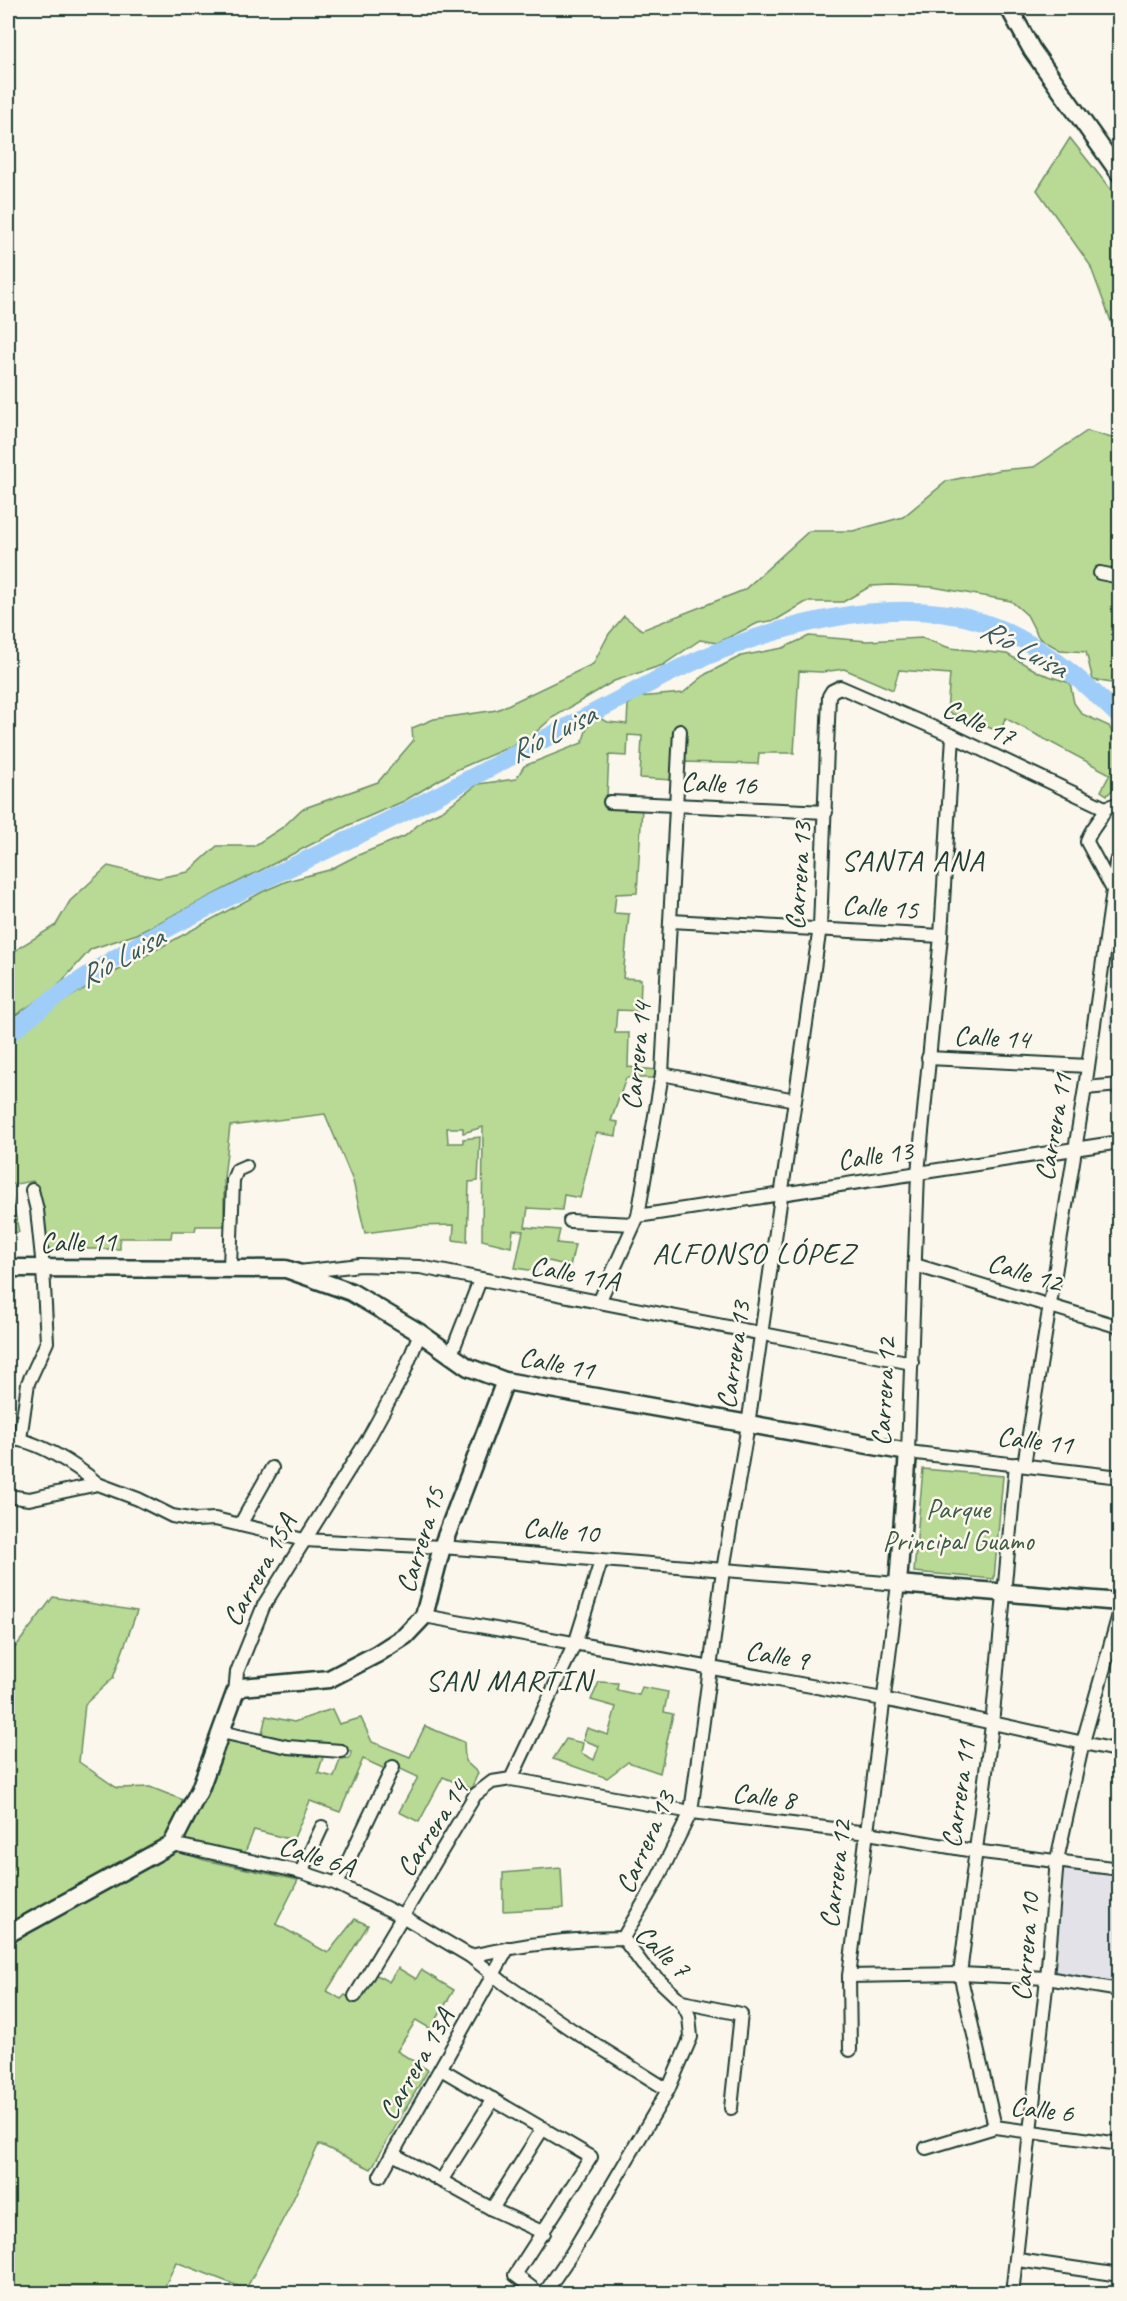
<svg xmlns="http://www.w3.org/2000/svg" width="1127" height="2301" font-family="Caveat,sans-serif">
	<rect width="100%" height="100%" fill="#fbf7ec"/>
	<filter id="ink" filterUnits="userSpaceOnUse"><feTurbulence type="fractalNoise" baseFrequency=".0167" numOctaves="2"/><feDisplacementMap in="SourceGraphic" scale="12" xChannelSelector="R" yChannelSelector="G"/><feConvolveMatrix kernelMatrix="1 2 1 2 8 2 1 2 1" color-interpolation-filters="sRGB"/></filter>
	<g filter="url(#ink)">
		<!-- built -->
		<g fill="#e3e2e9">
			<polygon points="1119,1008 1119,1050 1112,1051 1108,1010"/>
			<polygon points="1064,1870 1119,1878 1119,1985 1055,1975"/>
		</g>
		<!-- green -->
		<g fill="#b8da94" stroke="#6c8c64" stroke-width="1.5">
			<polygon points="1070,138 1119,200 1119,343 1090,265 1037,190"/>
			<polygon points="1087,431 1119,440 1119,687 1112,683 1093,680 1086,652 1060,650 1039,638 1027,615 1011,601 933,587 891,585 871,586 843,602 806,602 776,620 758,623 717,643 700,640 663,665 614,681 552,718 528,739 456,770 404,801 349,825 137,934 91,949 54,990 8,1020 8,958 20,947 56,925 70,901 108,866 158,878 188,872 217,846 254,846 283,827 302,809 378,782 413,741 412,728 434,719 497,710 593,664 609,634 624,616 642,630 744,590 809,531 853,531 903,517 947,481 1000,470 1034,467"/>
			<path d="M 809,636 L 867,641 L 922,638 L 950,648 L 1007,654 L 1040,673 L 1070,683 L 1074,703 L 1082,714 L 1109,726 L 1119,746 L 1119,784 L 1107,795 L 1101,791 L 1110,774 L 1005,718 L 1001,732 L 947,712 L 950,674 L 899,670 L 893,690 L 844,669 L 822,672 L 799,671 L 794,753 L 759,753 L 758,764 L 682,762 L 673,780 L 640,778 L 642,736 L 628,735 L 627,756 L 609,755 L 607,796 L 603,803 L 642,807 L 637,893 L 616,894 L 614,913 L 629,914 L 623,978 L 641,979 L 640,1011 L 617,1010 L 615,1033 L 629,1033 L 628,1067 L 656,1070 L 656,1078 L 626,1078 L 611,1121 L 618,1122 L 616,1136 L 596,1133 L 580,1198 L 564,1195 L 562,1210 L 528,1208 L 525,1227 L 560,1230 L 557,1243 L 575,1245 L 570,1266 L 540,1259 L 536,1271 L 515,1268 L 523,1231 L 513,1230 L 511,1247 L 482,1240 L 483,1127 L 463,1133 L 463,1128 L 447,1128 L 448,1143 L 463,1143 L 463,1139 L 480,1137 L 478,1181 L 469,1182 L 467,1242 L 453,1240 L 454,1225 L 418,1226 L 365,1233 L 353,1181 L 325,1114 L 230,1126 L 224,1178 L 224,1226 L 196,1226 L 195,1231 L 172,1231 L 171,1238 L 120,1238 L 120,1249 L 47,1249 L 44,1215 L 33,1181 L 9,1185 L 19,1232 L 8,1233 L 8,1046 C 44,1008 88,986 134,962 C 177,938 221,914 264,891 L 287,881 L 329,870 L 356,856 L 405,836 L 426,818 L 443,810 L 478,784 L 516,779 L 524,766 L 582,743 L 587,728 L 596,717 L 608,722 L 627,724 L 628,705 L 638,697 L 683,693 L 706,674 L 741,656 L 783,648 Z"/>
			<polygon points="923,1469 1003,1476 994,1579 914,1572"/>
			<polygon points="53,1597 137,1611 113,1678 85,1704 79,1762 117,1788 150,1787 188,1802 167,1841 8,1926 8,1657"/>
			<polygon points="599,1682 618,1683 617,1690 639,1695 642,1687 668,1692 664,1712 673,1714 660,1773 628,1762 607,1778 553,1759 566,1739 583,1743 581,1753 594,1760 599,1746 583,1740 587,1728 608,1735 616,1707 591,1700"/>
			<polygon points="332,1709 339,1724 361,1718 372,1742 410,1757 425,1726 464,1742 465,1761 478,1773 471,1789 443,1777 419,1822 399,1812 418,1777 388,1763 385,1769 363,1759 340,1812 310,1801 293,1840 254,1830 244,1855 177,1842 226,1740 298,1754 324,1754 318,1773 334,1777 340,1759 350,1758 351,1751 261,1738 266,1716 294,1722"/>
			<polygon points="172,1849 204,1860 298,1880 276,1924 328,1953 355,1919 368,1925 327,1991 341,1999 345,1995 356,2002 375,1974 389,1982 398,1968 416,1979 421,1970 454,1990 431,2029 416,2020 397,2051 428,2070 371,2169 319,2144 290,2206 246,2289 176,2262 162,2293 8,2294 8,1937"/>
			<polygon points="561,1868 563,1908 503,1911 503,1873"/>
		</g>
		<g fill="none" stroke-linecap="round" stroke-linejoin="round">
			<!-- river -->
			<path stroke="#9fcdfa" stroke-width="18" d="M 8,1035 C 115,942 255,886 381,824 C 481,775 578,719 678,669 C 766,628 886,592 982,622 C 1035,639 1081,679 1120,717"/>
			<!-- street casing -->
			<g stroke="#1f3d34" stroke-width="16">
				<g id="street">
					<polyline points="1100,573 1120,577"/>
					<polyline points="953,736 941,936 918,1173 908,1452 1120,1477"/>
					<polyline points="610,802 826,812"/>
					<polyline points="1105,808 1120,803"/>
					<polyline points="1113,890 1116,862 1120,859"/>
					<polyline points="671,921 941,936"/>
					<polyline points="928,1058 1088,1066"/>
					<polyline points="662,1074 795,1100"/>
					<polyline points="1085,1088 1120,1085"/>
					<polyline points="638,1216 1120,1142"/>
					<polyline points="570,1221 634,1224"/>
					<polyline points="915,1265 1120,1327"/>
					<polyline points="230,1267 233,1180 237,1170 246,1166"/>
					<polyline points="299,1272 360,1265 420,1267 912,1363"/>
					<polyline points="599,1302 638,1216 662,1074 680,731"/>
					<polyline points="450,1357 480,1280"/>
					<path d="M 8,1439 C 35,1438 77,1466 98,1484"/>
					<polyline points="20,1439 28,1383 47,1342 43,1268 37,1210 32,1190"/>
					<path d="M 1024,1465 L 1085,1088 L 1113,890 L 1087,842 C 1089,829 1102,821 1105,808"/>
					<polyline points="8,1496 29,1499 98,1484 138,1499 172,1516 195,1520 215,1519 304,1540 442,1547 898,1584 849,1976 850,2050"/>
					<polyline points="240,1525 272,1468"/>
					<polyline points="424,1616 883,1699 1120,1751"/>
					<polyline points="235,1693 237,1672 264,1605 368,1439 403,1375 420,1333"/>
					<polyline points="221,1732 288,1747 341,1751"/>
					<polyline points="511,1779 691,1812 868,1833 974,1851 1120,1869"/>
					<polyline points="172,1844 301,1872 337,1884 404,1917 470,1956 505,1984 572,2030 668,2090"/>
					<polyline points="301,1872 322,1827"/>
					<polyline points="337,1884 393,1767"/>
					<polyline points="623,1938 656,1882 691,1812 723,1570 748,1425 820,927 829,696 832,691 840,687 953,736 1105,808"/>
					<path d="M 470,1956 C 520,1945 572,1938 623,1938 L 643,1965 L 682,2002 L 741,2014 L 731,2108"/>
					<polyline points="849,1976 960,1974 1047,1978 1120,1990"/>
					<polyline points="355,1996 475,1795 492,1782 511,1779 576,1641 601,1561"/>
					<polyline points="441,2069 591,2157 515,2275 540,2294"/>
					<polyline points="995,2127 960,1974 992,1725 1016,1464"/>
					<polyline points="926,2148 995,2127 1120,2144"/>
					<polyline points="393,2154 492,2209 544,2233"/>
					<polyline points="380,2176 508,1948"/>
					<polyline points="441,2181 493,2099"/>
					<polyline points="492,2209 543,2128"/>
					<polyline points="1018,2260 1120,2275"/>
					<polyline points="544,2294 572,2253 668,2090 691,2037 689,2016 682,2002"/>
					<polyline points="1012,2294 1047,1978 1057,1860 1083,1742 1120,1611"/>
				</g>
			</g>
			<!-- secondary casing -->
			<g stroke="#1f3d34" stroke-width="21">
				<g id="secondary">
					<polyline points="1009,8 1032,50 1120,174"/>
					<polyline points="8,1268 286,1269 351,1292 420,1333 468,1367 505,1381 908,1452 898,1584 1120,1602"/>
					<polyline points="8,1934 172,1844 200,1789 235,1693 241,1687 329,1679 377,1654 405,1636 424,1616 442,1547 505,1381"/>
				</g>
			</g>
			<!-- street -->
			<use href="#street" stroke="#fbf7ec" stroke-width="12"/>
			<!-- secondary -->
			<use href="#secondary" stroke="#fbf7ec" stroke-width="16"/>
		</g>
	</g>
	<g text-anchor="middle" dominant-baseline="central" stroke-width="5" stroke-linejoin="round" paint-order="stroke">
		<!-- street labels -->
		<g font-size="28" fill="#1f3d34" stroke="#fbf7ec">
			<text transform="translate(979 722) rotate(25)">Calle 17</text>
			<text transform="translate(719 783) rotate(3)">Calle 16</text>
			<text transform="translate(798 876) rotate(-86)">Carrera 13</text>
			<text transform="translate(880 907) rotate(4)">Calle 15</text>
			<text transform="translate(992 1037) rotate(3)">Calle 14</text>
			<text transform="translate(636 1056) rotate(-84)">Carrera 14</text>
			<text transform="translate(1053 1127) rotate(-80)">Carrera 11</text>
			<text transform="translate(875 1155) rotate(-8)">Calle 13</text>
			<text x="78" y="1241">Calle 11</text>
			<text transform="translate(1025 1272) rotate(17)">Calle 12</text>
			<text transform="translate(575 1273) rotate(11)">Calle 11A</text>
			<text transform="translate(733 1355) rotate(-82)">Carrera 13</text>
			<text transform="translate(557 1363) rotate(11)">Calle 11</text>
			<text transform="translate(883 1392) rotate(-87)">Carrera 12</text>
			<text transform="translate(1035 1440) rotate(7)">Calle 11</text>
			<text transform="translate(561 1530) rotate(5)">Calle 10</text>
			<text transform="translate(420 1540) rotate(-73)">Carrera 15</text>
			<text transform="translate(259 1570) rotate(-61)">Carrera 15A</text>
			<text transform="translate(777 1655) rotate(10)">Calle 9</text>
			<text transform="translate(958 1794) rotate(-82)">Carrera 11</text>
			<text transform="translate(764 1796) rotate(7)">Calle 8</text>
			<text transform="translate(432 1828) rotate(-57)">Carrera 14</text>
			<text transform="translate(645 1842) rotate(-66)">Carrera 13</text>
			<text transform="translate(317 1856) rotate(18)">Calle 6A</text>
			<text transform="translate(835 1874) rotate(-83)">Carrera 12</text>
			<text transform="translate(1025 1947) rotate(-85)">Carrera 10</text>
			<text transform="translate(663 1951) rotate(43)">Calle 7</text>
			<text transform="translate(416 2064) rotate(-60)">Carrera 13A</text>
			<text transform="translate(1042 2109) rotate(7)">Calle 6</text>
		</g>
		<!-- park labels -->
		<g font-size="28" fill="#3e5c47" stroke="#fbf7ec">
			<text x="958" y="1508">Parque<tspan x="958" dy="32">Principal Guamo</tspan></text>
		</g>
		<!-- water labels -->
		<g font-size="30" font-style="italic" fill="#395a5c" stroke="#fbf7ec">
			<text transform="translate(1024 648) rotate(28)">Río Luisa</text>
			<text transform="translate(552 733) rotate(-27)">Río Luisa</text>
			<text transform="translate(121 957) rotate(-29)">Río Luisa</text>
		</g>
		<!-- neighbourhood labels -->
		<g font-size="30" letter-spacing="1.5" fill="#1f3d34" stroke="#fbf7ec">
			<text x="913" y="860">SANTA ANA</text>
			<text x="754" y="1253">ALFONSO LÓPEZ</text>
			<text x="509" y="1680">SAN MARTIN</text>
		</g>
	</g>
	<!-- margin -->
	<rect width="1127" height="2301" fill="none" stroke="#fbf7ec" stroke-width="30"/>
	<rect x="15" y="15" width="1097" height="2271" fill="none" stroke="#1f3d34" stroke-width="2" filter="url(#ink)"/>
</svg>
